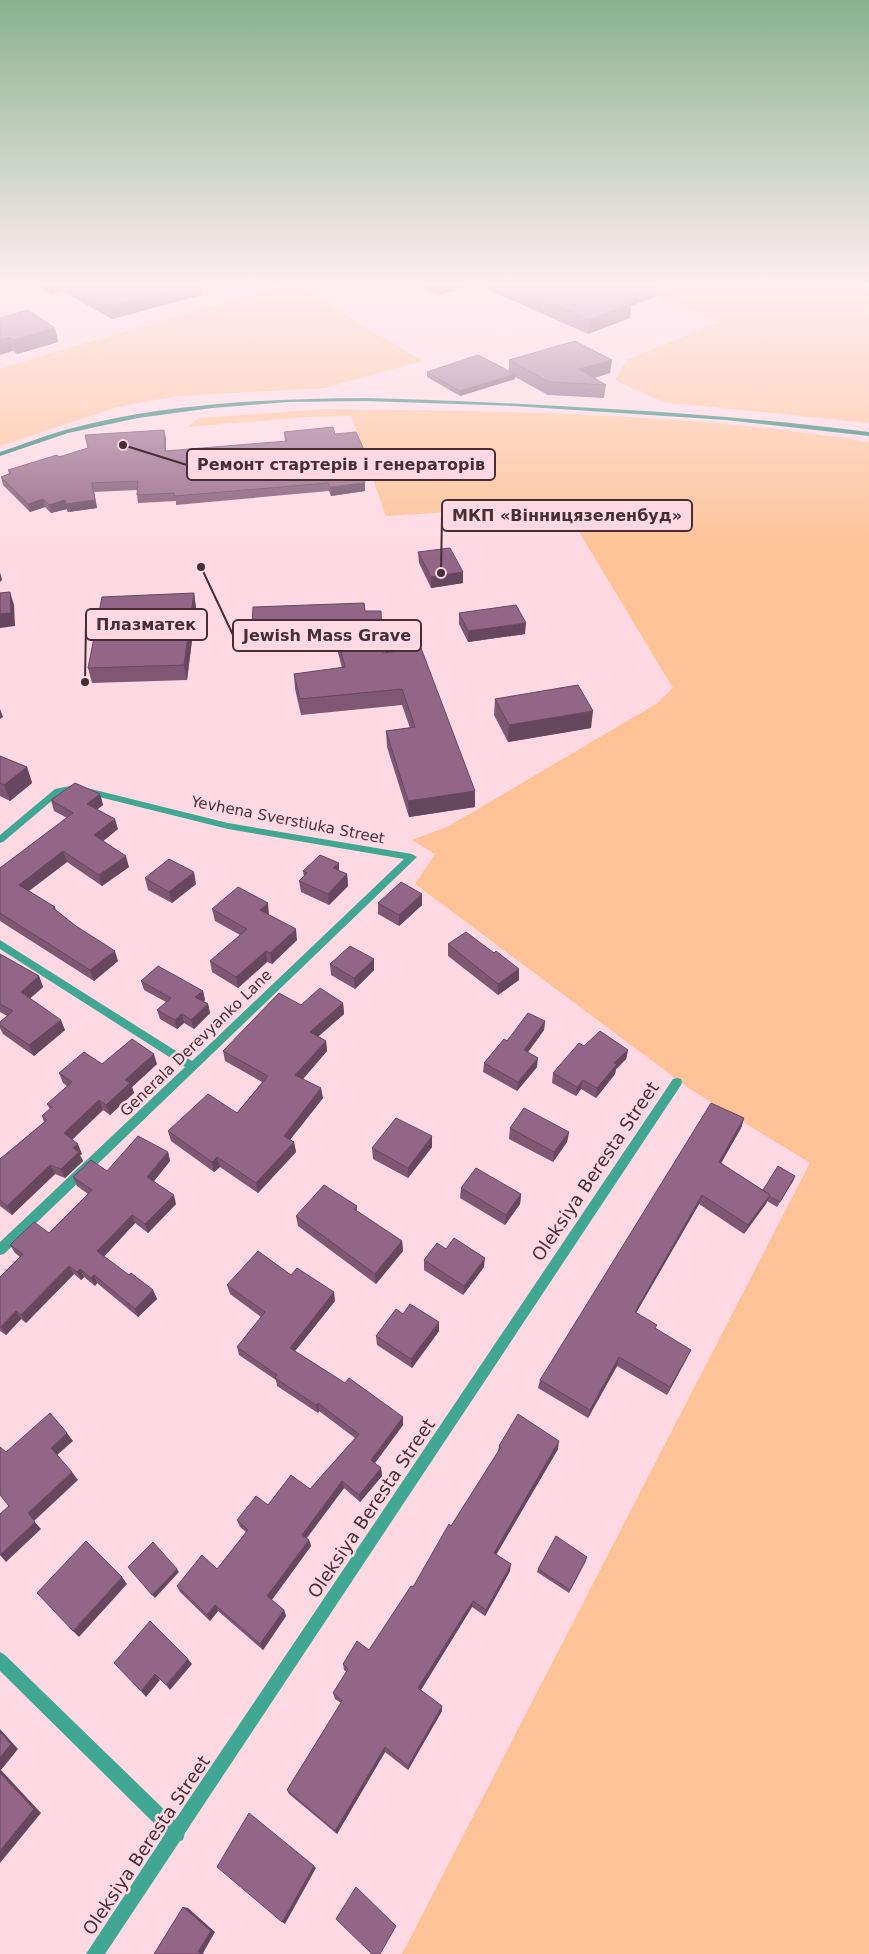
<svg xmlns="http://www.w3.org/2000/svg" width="869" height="1954" font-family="'DejaVu Sans',sans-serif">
	<rect width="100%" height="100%" fill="#fed9e4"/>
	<!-- green -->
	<g fill="#fdc296">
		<polygon points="291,283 423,361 325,388 178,396 117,407 0,446 0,368"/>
		<polygon points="623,283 869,283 869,423 663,402 615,380 627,360 720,322"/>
		<path d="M 324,409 C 505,411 690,413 869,442 L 869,1954 L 402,1954 L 810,1163 L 690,1089 L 415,884 L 435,854 L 412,840 L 449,826 L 656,704 L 673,688 L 563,505 L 386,516 L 351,416 L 307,417 L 187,427 L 199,418 Z"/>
	</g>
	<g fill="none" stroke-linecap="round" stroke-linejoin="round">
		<!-- street -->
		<g fill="#3fa792" fill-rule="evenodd">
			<polygon points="75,785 228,823 412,854 417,857 4,1254 0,1255 0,1242 185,1067 0,949 0,940 192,1061 404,859 228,829 75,791 61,793 3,842 0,843 0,835 55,789"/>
			<polygon points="677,1078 681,1079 682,1082 681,1085 185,1833 183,1840 180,1841 105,1954 86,1954 165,1834 0,1671 0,1652 5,1655 175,1820 673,1079"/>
		</g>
		<!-- secondary -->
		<path fill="#197d6b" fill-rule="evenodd" d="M 365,398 C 447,400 529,404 611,409 C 698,414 783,421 869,432 L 869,436 L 726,420 L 514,406 L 365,401 L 288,402 L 212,408 L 138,418 L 68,433 L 0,456 L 0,452 C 22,445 43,436 65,430 C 163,403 264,399 365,398 Z"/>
	</g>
	<!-- wall -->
	<g fill="#7e5773">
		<polygon points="31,283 199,283 201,295 112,319 62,291 52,294"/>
		<polygon points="411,283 656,283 655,297 631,306 630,318 588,334 475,284 439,295"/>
		<polygon points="0,318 55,328 58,342 17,354 13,351"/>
		<polygon points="509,360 610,373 594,378 606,385 604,398 548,395 515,377 515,379 460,396 427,377 427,372 509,371"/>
		<polygon points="284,432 335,434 365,452 365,460 355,461 365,483 365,491 331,496 329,491 176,505 176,501 138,503 137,495 137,490 94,492 97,508 68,512 67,509 51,513 45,507 30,512 3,485 1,477 9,474 8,470 59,457 166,438 166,451 285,442"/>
		<polygon points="418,552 463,572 463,583 431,588 419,563"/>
		<polygon points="194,593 196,608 187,680 92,683 88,668"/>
		<polygon points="365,611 383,653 475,791 475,807 409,817 387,747 386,731 410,728 402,705 301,715 295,689 294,674 342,668 335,641 269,644 269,641 254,642 252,626"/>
		<polygon points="459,613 525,634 468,642 459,624"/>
		<polygon points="495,699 591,728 508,742 494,715"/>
		<polygon points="0,756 27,767 32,783 10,801 0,796"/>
		<polygon points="100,794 103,805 97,809 118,829 103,841 129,867 102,886 67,862 29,891 55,907 56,910 118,961 94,981 0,921 0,868 67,818 54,811 51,800"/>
		<polygon points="339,863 339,871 347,874 348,886 329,905 301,892 299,881 304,877 303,871"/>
		<polygon points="145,878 196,884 172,903 148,890"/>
		<polygon points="422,894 422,905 399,926 378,914 378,903"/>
		<polygon points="212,909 269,915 297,940 272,964 267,962 238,988 212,972 210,961 240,935 215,921"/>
		<polygon points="448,944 494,953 519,969 519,980 498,995 448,956"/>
		<polygon points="0,954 39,976 43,987 30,998 65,1030 34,1056 3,1034 0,1028 0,1022 7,1016 0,1012"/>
		<polygon points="330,964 374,970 355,989 331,975"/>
		<polygon points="141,981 203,991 205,1000 203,1001 208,1004 210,1013 194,1029 184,1023 177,1029 160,1019 157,1010 166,1002 144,990"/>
		<polygon points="343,1003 344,1014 318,1036 326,1041 327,1051 303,1079 323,1098 290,1140 294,1142 296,1152 258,1193 220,1167 214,1172 171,1141 168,1131 237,1113 262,1082 225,1061 223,1051 301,1005"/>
		<polygon points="545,1021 544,1030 528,1052 537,1067 517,1091 483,1072 484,1063 507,1041"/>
		<polygon points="584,1046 628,1050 626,1059 616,1069 615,1074 596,1098 581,1089 576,1096 552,1083 553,1073"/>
		<polygon points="102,1064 157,1064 132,1087 134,1093 110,1115 103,1110 72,1140 82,1154 80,1155 83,1161 65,1178 55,1174 12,1215 0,1206 0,1159 44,1122 42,1116 50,1109 47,1104 67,1086 63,1083 59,1073"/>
		<polygon points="744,1118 741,1128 721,1163 763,1190 795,1176 793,1181 777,1207 767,1201 744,1234 699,1204 636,1313 656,1329 687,1358 667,1395 617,1366 588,1418 538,1388 540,1380"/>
		<polygon points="510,1128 569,1132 567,1142 553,1162 509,1139"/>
		<polygon points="432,1136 432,1147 408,1178 373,1159 372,1148"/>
		<polygon points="168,1152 170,1161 154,1181 176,1204 148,1233 135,1223 104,1256 129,1275 153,1290 157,1299 138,1317 97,1283 95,1286 84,1277 81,1280 74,1274 26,1323 21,1319 6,1335 0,1331 0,1277 20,1257 15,1253 10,1245 49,1233 88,1194 77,1186 73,1177 107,1171"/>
		<polygon points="461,1188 521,1194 520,1204 505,1225 460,1198"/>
		<polygon points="357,1206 357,1211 402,1241 403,1251 376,1284 298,1226 296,1216"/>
		<polygon points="446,1249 484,1267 463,1295 424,1270 424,1260"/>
		<polygon points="291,1275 335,1301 295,1351 345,1383 403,1417 403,1425 375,1463 381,1468 382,1476 360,1502 344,1488 307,1538 309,1540 311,1546 272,1600 284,1610 286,1616 263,1650 218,1611 210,1621 180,1592 177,1586 217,1569 246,1532 240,1527 237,1520 268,1505 310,1489 355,1438 319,1411 318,1413 277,1386 276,1380 239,1355 237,1347 261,1317 230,1294 227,1285"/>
		<polygon points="439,1322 439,1331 412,1368 377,1345 376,1336"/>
		<polygon points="499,1446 558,1449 496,1555 510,1571 485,1616 472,1607 421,1690 442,1711 408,1770 385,1752 337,1834 289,1794 287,1790 341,1703 335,1699 333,1693 347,1672 344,1670 343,1664 369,1650 413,1587 498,1452"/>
		<polygon points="586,1561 569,1593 537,1572 538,1569"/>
	</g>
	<!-- shaded-wall -->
	<g fill="#67475e">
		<polygon points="50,283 61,283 62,291 52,294"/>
		<polygon points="196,283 199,283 201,295 112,319 110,306"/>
		<polygon points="439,283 475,283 475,284 439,295"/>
		<polygon points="657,284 655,297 631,306 630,318 588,334 589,320 617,299"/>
		<polygon points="55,328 58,342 17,354 13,340"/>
		<polygon points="10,337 13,351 0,355 0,340"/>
		<polygon points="612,360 610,373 578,383 579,369"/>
		<polygon points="515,374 515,379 460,396 460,391"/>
		<polygon points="164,430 166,438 166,460 165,451"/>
		<polygon points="365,452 365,460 352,462 351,453"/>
		<polygon points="92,483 97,508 68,512 67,509 51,513 49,505"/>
		<polygon points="365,483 365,491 331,496 330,487"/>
		<polygon points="43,499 45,507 30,512 28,504"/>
		<polygon points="0,572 2,580 0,582"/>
		<polygon points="463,572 463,583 431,588 431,577"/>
		<polygon points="10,592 14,605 15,626 0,628 0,614"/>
		<polygon points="194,593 196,608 187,680 184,665"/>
		<polygon points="526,623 525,634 468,642 468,631"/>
		<polygon points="0,709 3,717 0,719"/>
		<polygon points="593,711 591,728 508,742 509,725"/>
		<polygon points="27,767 32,783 10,801 4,785"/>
		<polygon points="475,791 475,807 409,817 408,801"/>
		<polygon points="100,794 103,805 90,815 87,804"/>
		<polygon points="115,819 118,829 97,846 94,835"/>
		<polygon points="63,851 67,862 23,895 19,885"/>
		<polygon points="126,856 129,867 102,886 99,875"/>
		<polygon points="339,863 339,874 333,868"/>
		<polygon points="194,872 196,884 172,903 169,892"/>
		<polygon points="347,874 348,886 329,905 328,894"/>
		<polygon points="422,894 422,905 399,926 399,915"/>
		<polygon points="268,903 269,915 261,922 260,910"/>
		<polygon points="296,929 297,940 272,964 270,953"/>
		<polygon points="115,951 118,961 94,981 90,970"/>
		<polygon points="266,951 267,962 238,988 236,977"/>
		<polygon points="374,959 374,970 355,989 354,978"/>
		<polygon points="519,969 519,980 498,995 498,984"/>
		<polygon points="39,976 43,987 25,1003 21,992"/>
		<polygon points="203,991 205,1000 198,1006 195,997"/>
		<polygon points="343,1003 344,1014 311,1043 310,1032"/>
		<polygon points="208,1004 210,1013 194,1029 191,1020"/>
		<polygon points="182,1014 184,1023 177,1029 175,1020"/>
		<polygon points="61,1020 65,1030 34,1056 29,1045"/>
		<polygon points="545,1021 544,1030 523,1059 524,1050"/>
		<polygon points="326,1041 327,1051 297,1086 295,1075"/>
		<polygon points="628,1050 626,1059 616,1069 615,1074 596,1098 597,1088 614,1063"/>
		<polygon points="154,1054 157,1064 132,1087 134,1093 110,1115 106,1105 125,1080"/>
		<polygon points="538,1058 537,1067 517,1091 518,1082"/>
		<polygon points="583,1080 581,1089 576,1096 577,1087"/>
		<polygon points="321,1088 323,1098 285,1146 284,1136"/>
		<polygon points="99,1100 103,1110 68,1143 64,1133"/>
		<polygon points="744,1118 741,1128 716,1172 719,1162"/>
		<polygon points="569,1132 567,1142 553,1162 554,1152"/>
		<polygon points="432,1136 432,1147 408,1178 408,1168"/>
		<polygon points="294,1142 296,1152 258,1193 256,1183"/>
		<polygon points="78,1144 82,1154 80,1155 83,1161 65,1178 61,1169 73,1148"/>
		<polygon points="168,1152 170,1161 150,1186 147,1177"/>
		<polygon points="217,1157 220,1167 214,1172 212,1162"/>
		<polygon points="50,1165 55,1174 12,1215 7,1206"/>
		<polygon points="795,1176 793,1181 777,1207 780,1202"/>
		<polygon points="521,1194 520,1204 505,1225 506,1215"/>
		<polygon points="174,1195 176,1204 148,1233 145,1224"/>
		<polygon points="702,1195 699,1204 632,1320 635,1312"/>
		<polygon points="770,1195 766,1204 744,1234 748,1225"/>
		<polygon points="132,1215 135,1223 101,1260 97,1251"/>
		<polygon points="402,1241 403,1251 376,1284 375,1274"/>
		<polygon points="485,1258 484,1267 463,1295 464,1286"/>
		<polygon points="69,1266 74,1274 26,1323 21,1315"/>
		<polygon points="80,1269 84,1277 81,1280 77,1272"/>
		<polygon points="94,1275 97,1283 95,1286 91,1278"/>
		<polygon points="153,1290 157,1299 138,1317 135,1309"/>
		<polygon points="334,1292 335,1301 291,1356 290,1348"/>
		<polygon points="16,1311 21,1319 6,1335 1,1327"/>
		<polygon points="439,1322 439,1331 412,1368 411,1359"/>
		<polygon points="691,1350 687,1358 667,1395 670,1387"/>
		<polygon points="619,1357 617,1366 588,1418 590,1410"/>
		<polygon points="318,1403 319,1411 318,1413 316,1405"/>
		<polygon points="403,1417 403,1425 372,1467 371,1460"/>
		<polygon points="67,1433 73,1441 56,1456 51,1448"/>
		<polygon points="559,1441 558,1449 493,1560 494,1553"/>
		<polygon points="381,1468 382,1476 360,1502 359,1495"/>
		<polygon points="72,1472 78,1480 34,1521 28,1513"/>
		<polygon points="342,1481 344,1488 304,1541 302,1535"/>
		<polygon points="35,1522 41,1529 6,1562 0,1555"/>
		<polygon points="309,1540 311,1546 270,1602 267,1596"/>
		<polygon points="511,1564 510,1571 485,1616 486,1610"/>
		<polygon points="177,1569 179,1572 155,1598 152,1595"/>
		<polygon points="122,1577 127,1584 79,1637 73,1631"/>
		<polygon points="473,1601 472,1607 419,1693 418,1688"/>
		<polygon points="215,1605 218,1611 210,1621 207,1615"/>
		<polygon points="284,1610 286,1616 263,1650 260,1644"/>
		<polygon points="188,1659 192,1664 170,1690 166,1685"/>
		<polygon points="155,1674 160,1680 146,1697 141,1691"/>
		<polygon points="442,1706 442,1711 408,1770 408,1766"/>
		<polygon points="0,1729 18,1749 1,1770 41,1813 0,1863"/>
		<polygon points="385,1747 385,1752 337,1834 335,1831"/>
		<polygon points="314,1866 316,1868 285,1924 282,1922"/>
		<polygon points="183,1907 188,1908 215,1932 203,1953 204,1954 201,1954 198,1952"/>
	</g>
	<!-- building -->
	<g fill="#936586" stroke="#67475e">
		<polygon points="69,283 196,283 110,306"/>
		<polygon points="505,283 656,283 657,284 617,299 631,304 589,320"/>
		<polygon points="28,310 55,328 13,340 10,337 0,340 0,318"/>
		<polygon points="575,341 612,360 579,369 606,385 549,382 509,360"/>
		<polygon points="478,355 515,374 460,391 427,372"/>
		<polygon points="333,427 335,434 356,432 365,452 351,453 365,483 330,487 328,483 175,496 174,493 137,495 138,481 92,483 95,500 66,504 65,500 49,505 43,499 28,504 1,477 11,473 8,470 57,455 59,457 88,448 85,435 164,430 165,451 287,441 284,432"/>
		<polygon points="450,548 463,572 431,577 418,552"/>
		<polygon points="10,592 11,613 0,614 0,593"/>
		<polygon points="194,593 184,665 88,668 102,597"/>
		<polygon points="364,603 365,611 381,611 383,653 421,648 475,791 408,801 386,731 415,727 402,689 300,699 294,674 345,667 334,626 267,628 268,625 252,626 253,607"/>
		<polygon points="516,605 526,623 468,631 459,613"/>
		<polygon points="578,685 593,711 509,725 495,699"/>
		<polygon points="0,756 27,767 4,785 0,783"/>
		<polygon points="75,783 100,794 87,804 115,819 94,835 126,856 99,875 63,851 19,885 55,907 53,908 76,926 115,951 90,970 0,913 0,868 73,813 51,800"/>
		<polygon points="320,855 339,863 333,868 347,874 328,894 299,881 307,873 303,871"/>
		<polygon points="169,859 194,872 169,892 145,878"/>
		<polygon points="401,882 422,894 399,915 378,903"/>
		<polygon points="238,887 268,903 260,910 296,929 270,953 266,951 236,977 210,961 247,929 212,909"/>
		<polygon points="466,932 494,953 496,951 519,969 498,984 448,944"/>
		<polygon points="350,946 374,959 354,978 330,964"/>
		<polygon points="0,954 39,976 21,992 61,1020 29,1045 0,1025 0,1022 13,1011 0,1004"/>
		<polygon points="158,966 203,991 195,997 208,1004 191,1020 182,1014 175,1020 157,1010 171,998 141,981"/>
		<polygon points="320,988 343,1003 310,1032 326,1041 295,1075 321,1088 284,1136 294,1142 256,1183 217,1157 212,1162 168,1131 208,1094 237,1113 268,1076 223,1051 279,993 301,1005"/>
		<polygon points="528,1013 545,1021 524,1050 538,1058 518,1082 484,1063 504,1039 507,1041"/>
		<polygon points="600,1031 628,1050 614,1063 617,1064 597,1088 583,1080 577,1087 553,1073 579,1043 584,1046"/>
		<polygon points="132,1039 154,1054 125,1080 130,1083 106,1105 99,1100 64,1133 78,1144 73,1148 79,1152 61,1169 50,1165 7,1206 0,1200 0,1159 47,1120 42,1116 52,1107 47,1104 72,1082 59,1073 84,1052 102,1064"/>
		<polygon points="711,1103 744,1118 719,1162 770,1195 748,1225 702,1195 635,1312 657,1325 655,1328 691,1350 670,1387 619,1357 590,1410 540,1380"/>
		<polygon points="524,1108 569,1132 554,1152 510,1128"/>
		<polygon points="396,1118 432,1136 408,1168 372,1148"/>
		<polygon points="138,1136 168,1152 147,1177 174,1195 145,1224 132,1215 97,1251 129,1275 131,1273 153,1290 135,1309 94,1275 91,1278 80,1269 77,1272 69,1266 21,1315 16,1311 1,1327 0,1327 0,1277 23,1254 10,1245 34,1222 49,1233 92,1190 73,1177 91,1160 107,1171"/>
		<polygon points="778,1166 795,1176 780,1202 769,1196 770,1195 763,1190"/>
		<polygon points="476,1168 521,1194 506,1215 461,1188"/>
		<polygon points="324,1185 357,1206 354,1209 402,1241 375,1274 296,1216"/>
		<polygon points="454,1238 485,1258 464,1286 424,1260 437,1243 446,1249"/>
		<polygon points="258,1251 291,1275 297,1268 334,1292 290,1348 345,1383 349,1378 403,1417 371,1460 381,1468 359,1495 342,1481 302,1535 309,1540 267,1596 284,1610 260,1644 215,1605 207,1615 177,1586 202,1555 217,1569 248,1530 237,1520 256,1496 268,1505 291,1475 310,1489 359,1434 318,1403 316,1405 275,1378 277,1375 237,1347 265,1312 227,1285"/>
		<polygon points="410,1304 439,1322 411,1359 376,1336 396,1309 403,1314"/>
		<polygon points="50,1413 67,1433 51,1448 72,1472 28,1513 35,1522 0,1555 0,1514 9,1506 0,1495 0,1447 6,1452"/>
		<polygon points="518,1414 559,1441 494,1553 511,1564 486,1610 473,1601 418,1688 442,1706 408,1766 385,1747 335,1831 287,1790 342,1701 333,1693 348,1669 343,1664 357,1641 369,1650 411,1586 413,1587 449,1524 451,1526 501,1447 499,1446"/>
		<polygon points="556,1536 587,1557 570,1590 538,1569"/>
		<polygon points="86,1541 122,1577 73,1631 37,1593"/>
		<polygon points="153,1542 177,1569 152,1595 128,1567"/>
		<polygon points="150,1621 188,1659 166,1685 155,1674 141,1691 114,1663"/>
		<polygon points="0,1732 11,1744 0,1758"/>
		<polygon points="0,1773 34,1809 0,1851"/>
		<polygon points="249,1813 314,1866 282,1922 217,1867"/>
		<polygon points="356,1887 396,1926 380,1954 372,1954 336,1919"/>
		<polygon points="183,1907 211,1931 198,1952 201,1954 154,1954"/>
	</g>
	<!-- sky -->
	<linearGradient id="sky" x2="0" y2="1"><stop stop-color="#89b28c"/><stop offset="0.51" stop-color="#ffeef3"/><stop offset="1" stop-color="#ffeef3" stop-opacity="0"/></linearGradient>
	<rect width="869" height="557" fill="url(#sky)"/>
	<g text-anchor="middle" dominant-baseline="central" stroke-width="5" stroke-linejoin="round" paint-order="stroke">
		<!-- street labels -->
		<g font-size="15" fill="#462e36" stroke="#fed9e4">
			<text transform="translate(288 820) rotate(11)">Yevhena Sverstiuka Street</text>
			<text transform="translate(196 1043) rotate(-44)">Generala Derevyanko Lane</text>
		</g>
		<!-- near-street labels -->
		<g font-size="18" fill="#462e36" stroke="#fed9e4">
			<text transform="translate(595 1171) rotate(-56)">Oleksiya Beresta Street</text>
			<text transform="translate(371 1508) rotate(-56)">Oleksiya Beresta Street</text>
			<text transform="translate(146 1845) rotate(-56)">Oleksiya Beresta Street</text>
		</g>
	</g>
	<!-- callouts -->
	<path fill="none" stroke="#462e36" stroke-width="2" d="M123 445L187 465M441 573L442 515M85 682L86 624M201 567L233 635"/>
	<g fill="#462e36" stroke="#fed9e4" stroke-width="2">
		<circle cx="123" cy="445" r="5"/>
		<circle cx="441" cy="573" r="5"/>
		<circle cx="85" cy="682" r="5"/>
		<circle cx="201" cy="567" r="5"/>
	</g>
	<g fill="#fed9e4" stroke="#462e36" stroke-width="2">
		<rect x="187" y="449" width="308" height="31" rx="5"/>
		<rect x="442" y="500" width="250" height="31" rx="5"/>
		<rect x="86" y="609" width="121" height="31" rx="5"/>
		<rect x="233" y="620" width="188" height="31" rx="5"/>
	</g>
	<g font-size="16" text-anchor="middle" font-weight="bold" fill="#462e36">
		<text x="341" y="470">Ремонт стартерів і генераторів</text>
		<text x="567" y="521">МКП «Вінницязеленбуд»</text>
		<text x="146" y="630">Плазматек</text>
		<text x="327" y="641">Jewish Mass Grave</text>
	</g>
</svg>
